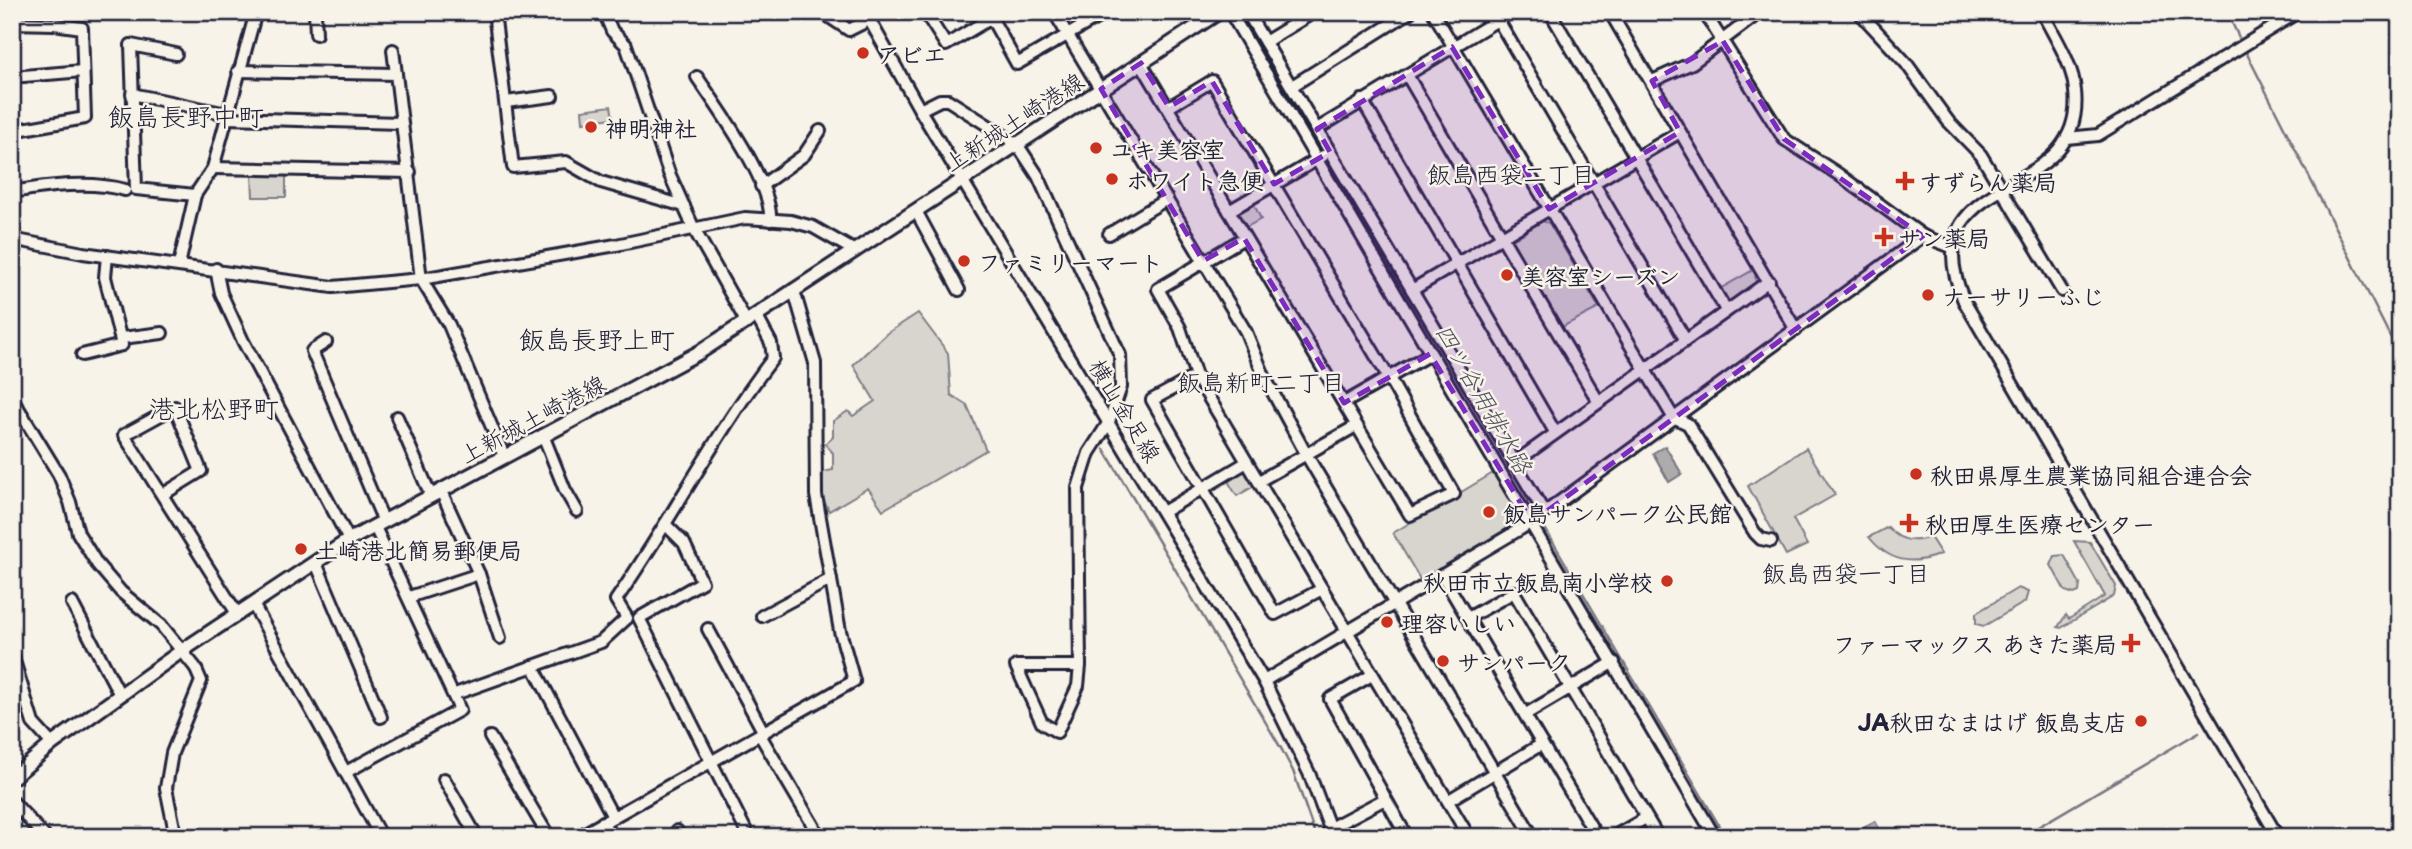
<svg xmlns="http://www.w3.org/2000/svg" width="2412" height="849" font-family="'Playpen Sans','Klee One',sans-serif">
	<rect width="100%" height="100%" fill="#f7f3e8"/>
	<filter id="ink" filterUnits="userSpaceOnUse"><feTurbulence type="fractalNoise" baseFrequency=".0143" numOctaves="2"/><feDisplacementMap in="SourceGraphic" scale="14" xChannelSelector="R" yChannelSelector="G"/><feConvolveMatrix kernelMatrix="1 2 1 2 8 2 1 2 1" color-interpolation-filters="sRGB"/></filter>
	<g filter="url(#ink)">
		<!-- green -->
		<g fill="#d8d5cf" stroke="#7d7c85" stroke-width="2">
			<polygon points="611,106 613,118 583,122 582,110"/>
			<polygon points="252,174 286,176 286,197 253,197"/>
			<polygon points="1252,200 1261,219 1243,229 1235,214"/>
			<polygon points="1542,221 1549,223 1599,308 1560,328 1513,246 1513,240"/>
			<polygon points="1755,269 1756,285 1732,301 1724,301 1718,290"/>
			<polygon points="918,313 948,353 951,395 967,405 986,450 883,510 868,488 829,511 821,495 823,472 833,470 833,453 825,444 833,437 833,421 848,411 853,416 875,401 853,365 886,334"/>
			<polygon points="1806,448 1835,495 1793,519 1807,545 1786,555 1748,486"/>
			<polygon points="1241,469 1246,470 1254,486 1237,496 1226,478"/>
			<polygon points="1493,473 1519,514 1520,523 1421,581 1393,533"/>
			<path d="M 1888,527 C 1899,541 1914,543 1930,537 L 1941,554 C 1912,566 1889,562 1869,537 Z"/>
			<polygon points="2074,541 2090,542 2116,586 2114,596 2061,628 2058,627 2066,615 2069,619 2105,596"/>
			<polygon points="2064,555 2080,584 2079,592 2074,594 2065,591 2051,565 2055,556"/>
			<polygon points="2018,588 2028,592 2025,602 1984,626 1976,624 1976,613"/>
		</g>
		<!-- water -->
		<g fill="#aeabad" stroke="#76747f" stroke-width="2">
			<polygon points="1236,12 1243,12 1726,837 1719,837"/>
			<polygon points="1665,446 1682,474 1669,482 1653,453"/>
			<polygon points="1875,821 1884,837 1848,837"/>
		</g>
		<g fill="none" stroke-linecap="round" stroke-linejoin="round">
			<!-- stream -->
			<g stroke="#76747f" stroke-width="2.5">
				<polyline points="2227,12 2242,44"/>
				<polyline points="2245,50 2400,356"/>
				<polyline points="1104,449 1282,750 1293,771 1316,837"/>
				<polyline points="2021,837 2199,732"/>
			</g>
			<!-- minor casing -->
			<g stroke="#22223b" stroke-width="16">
				<g id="minor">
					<polyline points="315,12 316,34"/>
					<polyline points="494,12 513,167 566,162 601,182 684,206"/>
					<polyline points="604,12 612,31 626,45 669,173 694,229 747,323"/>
					<polyline points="822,12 849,30 869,20"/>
					<polyline points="865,12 920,110 1264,681 1309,773 1333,837"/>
					<polyline points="925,12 946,45 991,18"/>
					<polyline points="988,12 1017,64 1107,12"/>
					<polyline points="1054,12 1246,332 1264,376 1306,454 1533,837"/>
					<polyline points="1230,12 1715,837"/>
					<polyline points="1247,12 1544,512"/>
					<polyline points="1433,12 1673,417 1688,424 1755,533 1761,539 1771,541"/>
					<polyline points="1550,12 1726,310"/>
					<polyline points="1610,12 1796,330"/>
					<polyline points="1704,12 1784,139 1838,174 1923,236"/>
					<polyline points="1859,12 1906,63 1948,121 1981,155 2062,291"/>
					<path d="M 2042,12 C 2054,36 2073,63 2075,91 C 2087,206 1907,167 1964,301 L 2278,837"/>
					<polyline points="1498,20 1685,339"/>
					<polyline points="12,23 54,24 82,28 85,118 12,131"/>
					<polyline points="1265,42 1314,12"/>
					<polyline points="393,50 396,74"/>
					<polyline points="176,54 131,45 136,189 195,195"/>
					<polyline points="1141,63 1410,515 1454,494 1389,378 1212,81 1169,107"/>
					<polyline points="238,71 396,74 421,279 449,325 504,456"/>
					<polyline points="1407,75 1598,401"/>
					<polyline points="12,77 83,71"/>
					<path d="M 697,77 C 718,108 773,183 770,220"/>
					<polyline points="1652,81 1692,63 1760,12"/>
					<polyline points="1292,86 1410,12"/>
					<polyline points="132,94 227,114"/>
					<polyline points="1362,100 1555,432"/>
					<polyline points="506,102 552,96"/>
					<polyline points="920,110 940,100 948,100 1017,144 1038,176 1120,355 1121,387 1109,422 1089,453 1078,488 1080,666 1078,686 1057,732 1042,723 1016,666 1080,666"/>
					<polyline points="225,118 400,123"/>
					<polyline points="1317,129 1511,12"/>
					<polyline points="2067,138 2098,135 2298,12"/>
					<polyline points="213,168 410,172"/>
					<polyline points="761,186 804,155 820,131"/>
					<path d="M 12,192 C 47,186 91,180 125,190"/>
					<polyline points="916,211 959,290"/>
					<polyline points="1229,211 1323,156"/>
					<polyline points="1109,234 1167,199"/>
					<polyline points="1244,238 1158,289 1180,328 1196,376 1469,837"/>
					<polyline points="12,239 83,253 333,287 421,279 616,245 745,218 791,221 813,227 855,251"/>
					<polyline points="179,265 195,195 213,168 256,12"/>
					<polyline points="216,269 221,293 243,341 349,540"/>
					<polyline points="1412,290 1680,132"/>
					<polyline points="122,338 162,333"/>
					<polyline points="326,342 312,351 384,522"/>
					<polyline points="82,355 122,345 105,277 107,256"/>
					<polyline points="1196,376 1152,400 1275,614 1322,589"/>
					<polyline points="12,398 59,475 70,502 78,533 97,564 121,592 161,625 195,667 201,681 172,753 166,788 176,837"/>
					<polyline points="1344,403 1430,354"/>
					<polyline points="397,417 431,496"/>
					<polyline points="543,435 565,490 577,511"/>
					<polyline points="1514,463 1769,281"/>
					<polyline points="1259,481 1356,426"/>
					<polyline points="162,495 201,471 175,407 124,435 238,615"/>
					<polyline points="1163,512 1247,462"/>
					<polyline points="665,524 684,543 702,582 639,618 749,837"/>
					<polyline points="316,563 381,717"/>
					<polyline points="479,574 500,638"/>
					<polyline points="1442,575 1597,837"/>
					<polyline points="409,597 479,574 441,491"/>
					<polyline points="72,603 120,695"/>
					<polyline points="254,606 381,837"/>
					<polyline points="762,616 831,579"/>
					<polyline points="1468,618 1514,592 1658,837"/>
					<polyline points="708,629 764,733"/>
					<polyline points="12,654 33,723 52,744"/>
					<polyline points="533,666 613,817"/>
					<polyline points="1372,675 1330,699 1407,837"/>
					<polyline points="1264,681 1532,522 1923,236 1952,247"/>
					<path d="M 455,694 L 601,642 L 627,618 L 616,600 C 671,521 714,435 773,358 L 771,343 L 757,317"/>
					<polyline points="1526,714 1614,662"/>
					<polyline points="760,735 820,837"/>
					<polyline points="490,737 549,837"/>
					<polyline points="346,772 460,710 375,527"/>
					<polyline points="444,779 477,837"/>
					<polyline points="1449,800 1542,744"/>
					<polyline points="12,801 45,837"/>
					<polyline points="603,822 611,837"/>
					<polyline points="1330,828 1385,799"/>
					<polyline points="677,831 680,837"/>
					<polyline points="578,837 854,681 840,631 816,495 815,363 794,291"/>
					<polyline points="1613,837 1646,818"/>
				</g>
			</g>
			<!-- major casing -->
			<g stroke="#22223b" stroke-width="18">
				<polyline id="major" points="12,778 52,744 180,652 349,540 700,352 1219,12"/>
			</g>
			<!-- minor -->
			<use href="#minor" stroke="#f7f3e8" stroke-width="10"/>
			<!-- major -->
			<use href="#major" stroke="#f7f3e8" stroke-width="12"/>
		</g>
	</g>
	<!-- marked area -->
	<path fill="#7b2cbf" fill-opacity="0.2" stroke="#7b2cbf" stroke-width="5" stroke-dasharray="14 9" stroke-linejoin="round" d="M 1723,41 L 1784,139 L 1923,236 L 1532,522 L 1430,354 L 1344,403 L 1244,238 L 1203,261 L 1101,89 L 1141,63 L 1169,107 L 1212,81 L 1274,184 L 1330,152 L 1317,129 L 1452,47 L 1549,209 L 1680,132 L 1652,81 Z"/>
	<!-- markers -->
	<g fill="#c8321e" stroke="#f7f3e8" stroke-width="2.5">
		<circle cx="863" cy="53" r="7"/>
		<circle cx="591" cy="127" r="7"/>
		<circle cx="1096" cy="148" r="7"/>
		<circle cx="1112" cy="179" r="7"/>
		<path d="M1901.5 170.5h7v7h7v7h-7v7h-7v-7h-7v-7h7z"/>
		<path d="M1880.5 226.5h7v7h7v7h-7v7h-7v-7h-7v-7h7z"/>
		<circle cx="964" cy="261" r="7"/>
		<circle cx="1507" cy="275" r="7"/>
		<circle cx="1928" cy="295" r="7"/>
		<circle cx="1916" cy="474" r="7"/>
		<circle cx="1489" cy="512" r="7"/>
		<path d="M1905.5 512.5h7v7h7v7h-7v7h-7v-7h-7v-7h7z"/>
		<circle cx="301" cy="549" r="7"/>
		<circle cx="1667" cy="581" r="7"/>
		<circle cx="1387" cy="622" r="7"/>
		<path d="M2127.5 632.5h7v7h7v7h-7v7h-7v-7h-7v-7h7z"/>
		<circle cx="1443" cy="661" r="7"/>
		<circle cx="2141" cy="721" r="7"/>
	</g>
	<g text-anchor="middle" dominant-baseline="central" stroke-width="5" stroke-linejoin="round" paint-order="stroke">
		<!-- poi labels -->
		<g font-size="23" font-weight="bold" fill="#22223b" stroke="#f7f3e8" text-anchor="start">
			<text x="877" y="53">アビエ</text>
			<text x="605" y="127">神明神社</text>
			<text x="1110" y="148">ユキ美容室</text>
			<text x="1126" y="179">ホワイト急便</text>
			<text x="1919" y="181">すずらん薬局</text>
			<text x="1898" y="237">サン薬局</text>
			<text x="978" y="261">ファミリーマート</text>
			<text x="1521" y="275">美容室シーズン</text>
			<text x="1942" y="295">ナーサリーふじ</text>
			<text x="1930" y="474">秋田県厚生農業協同組合連合会</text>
			<text x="1503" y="512">飯島サンパーク公民館</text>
			<text x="1925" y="523">秋田厚生医療センター</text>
			<text x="315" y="549">土崎港北簡易郵便局</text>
			<text x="1653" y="581" text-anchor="end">秋田市立飯島南小学校</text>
			<text x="1401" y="622">理容いしい</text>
			<text x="2117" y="643" text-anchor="end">ファーマックス あきた薬局</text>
			<text x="1457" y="661">サンパーク</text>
			<text x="2127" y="721" text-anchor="end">JA秋田なまはげ 飯島支店</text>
		</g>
		<!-- street labels -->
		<g font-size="23" fill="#22223b" stroke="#f7f3e8">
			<text transform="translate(1013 121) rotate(-33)">上新城土崎港線</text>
			<text transform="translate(1126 410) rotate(59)">横山金足線</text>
			<text transform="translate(532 418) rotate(-28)">上新城土崎港線</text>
		</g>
		<!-- neighbourhood labels -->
		<g font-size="24" fill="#22223b" stroke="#f7f3e8">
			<text x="1511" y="173">飯島西袋二丁目</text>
			<text x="1261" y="381">飯島新町二丁目</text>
			<text x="1846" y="572">飯島西袋一丁目</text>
		</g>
		<!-- water labels -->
		<g font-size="24" font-style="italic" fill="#535263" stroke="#f7f3e8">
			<text transform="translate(1485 398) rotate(60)">四ツ谷用排水路</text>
		</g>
		<!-- quarter labels -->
		<g font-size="26" fill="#22223b" stroke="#f7f3e8">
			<text x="186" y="115">飯島長野中町</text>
			<text x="597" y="338">飯島長野上町</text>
			<text x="214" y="407">港北松野町</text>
		</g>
	</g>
	<!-- margin -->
	<rect width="2412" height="849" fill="none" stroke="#f7f3e8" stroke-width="42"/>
	<rect x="21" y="21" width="2370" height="807" fill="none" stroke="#22223b" stroke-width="2.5" filter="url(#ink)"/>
</svg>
